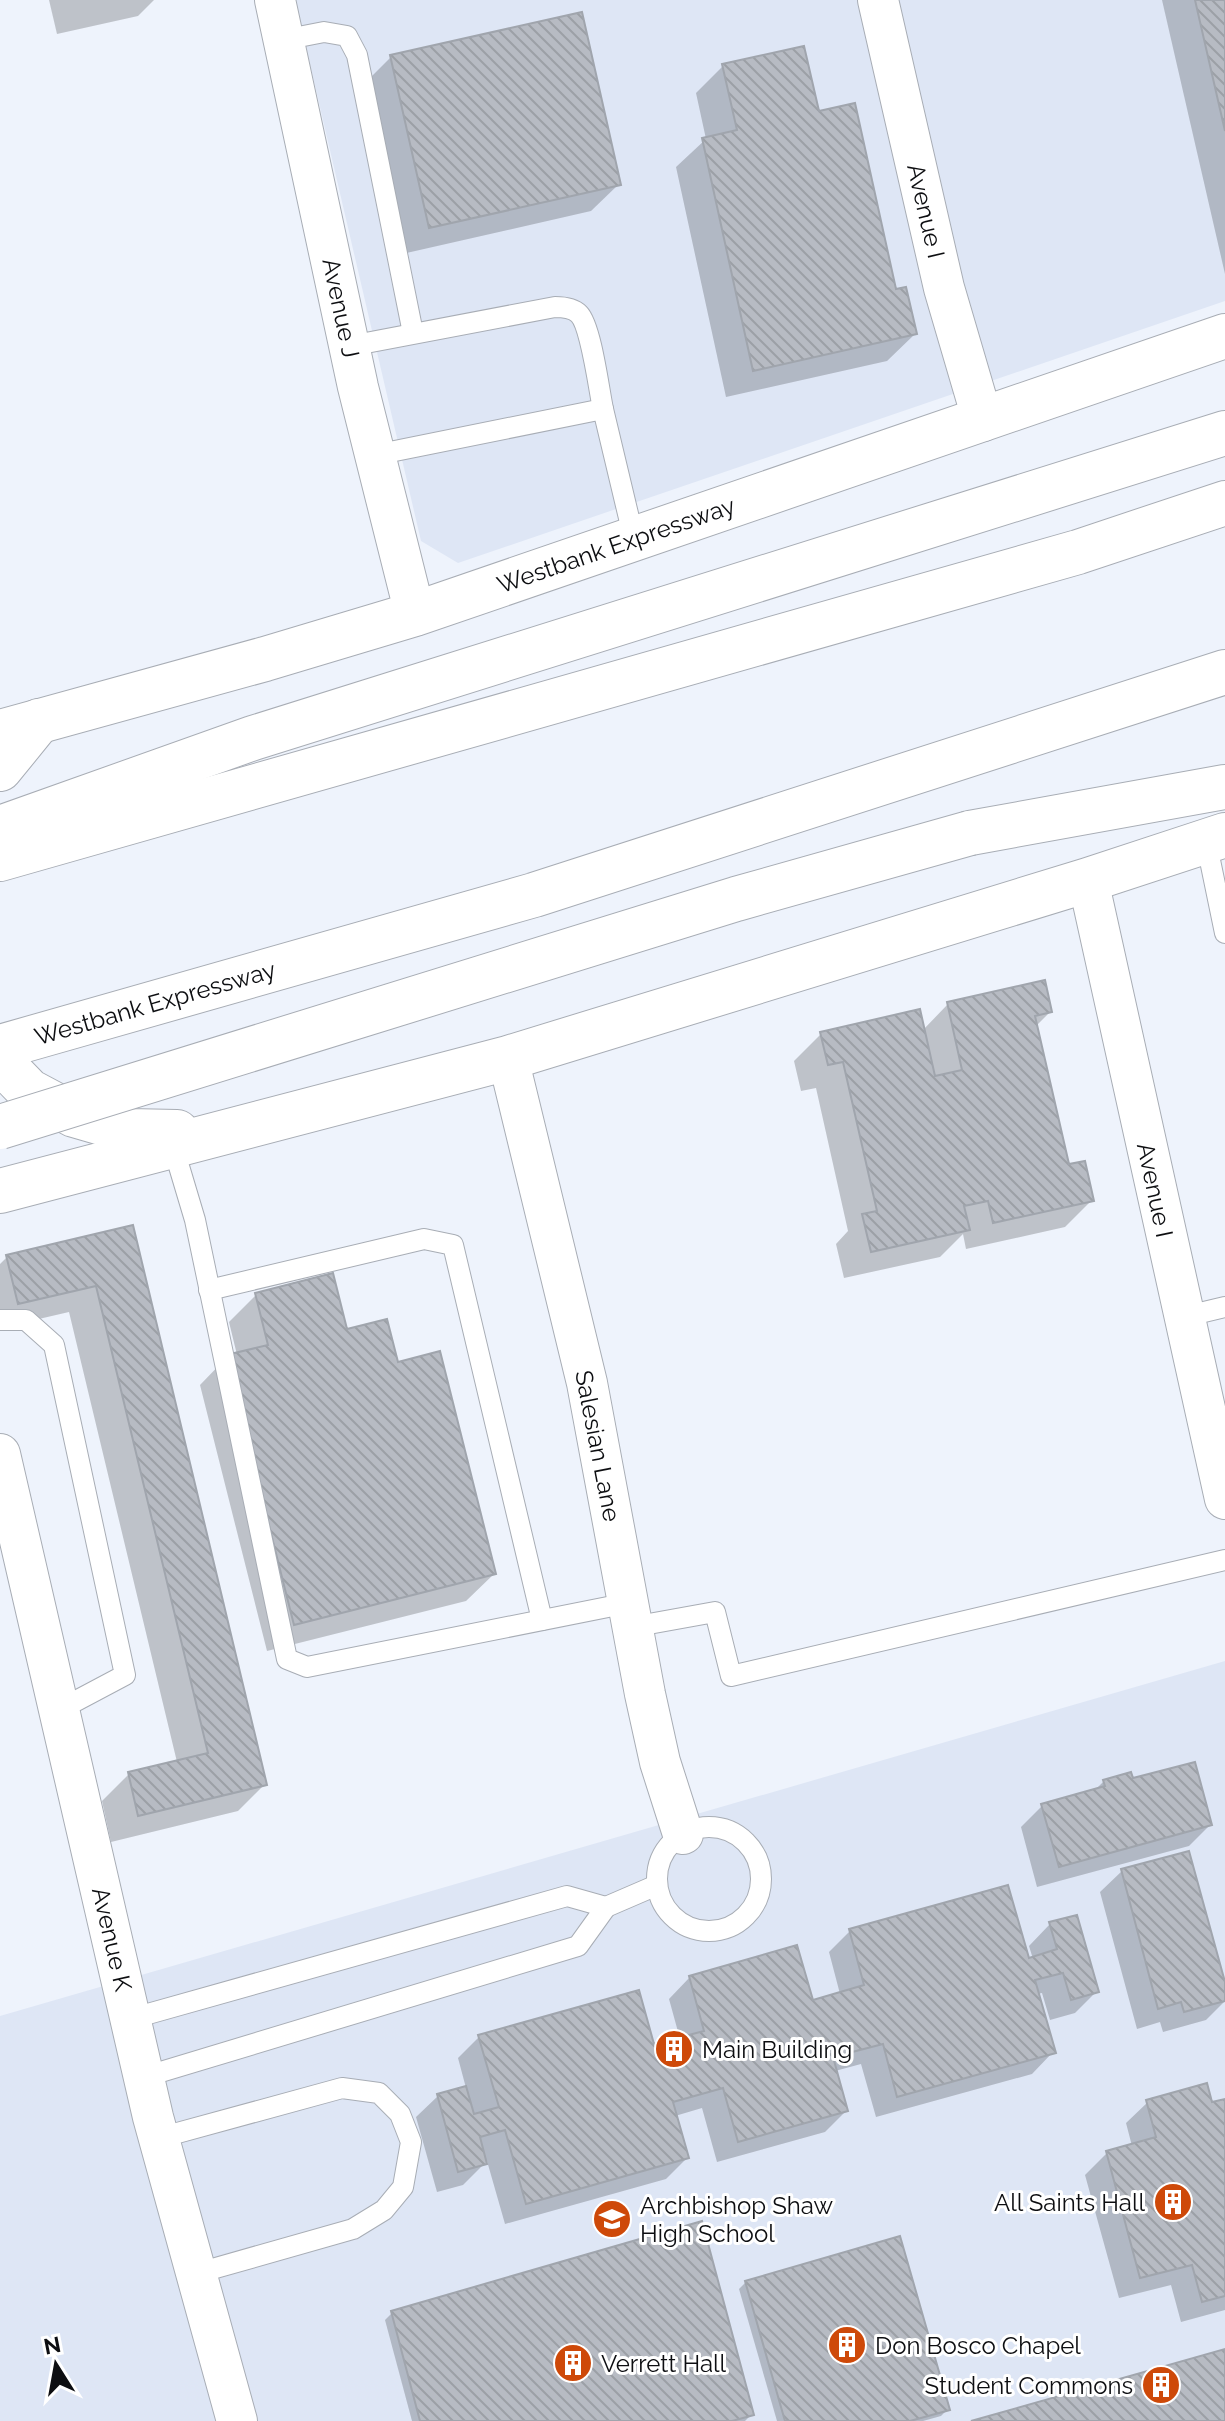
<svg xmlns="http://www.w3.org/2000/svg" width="1225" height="2421" font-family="Raleway,sans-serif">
	<defs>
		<pattern id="building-back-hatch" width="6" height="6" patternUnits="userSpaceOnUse" patternTransform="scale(2)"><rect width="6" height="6" fill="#b7bbc3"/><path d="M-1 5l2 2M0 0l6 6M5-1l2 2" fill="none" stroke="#9ca0a6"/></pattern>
	</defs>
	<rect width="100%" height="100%" fill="#eef3fc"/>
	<!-- built -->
	<g fill="#dee6f5">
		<polygon points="295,0 1225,0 1225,301 458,563 421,541"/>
		<polygon points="1225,1661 1225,2421 0,2421 0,2016"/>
	</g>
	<!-- shadow -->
	<g fill="#0003">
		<polygon points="49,0 154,0 138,16 57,34"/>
		<polygon points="1162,0 1225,0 1225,274"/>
		<polygon points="391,57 619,184 591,211 402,254 364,84"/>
		<polygon points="723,66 817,114 915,334 887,361 726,397 676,167 706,139 696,93"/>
		<polygon points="948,1004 1050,1012 1036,1026 1068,1166 1092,1200 1065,1227 966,1249 963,1234 940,1257 844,1278 836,1244 848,1231 816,1088 801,1091 794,1061 821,1034 923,1030"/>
		<polygon points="131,1227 265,1784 238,1811 111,1842 102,1801 129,1774 177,1762 69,1312 0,1328 0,1264 7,1257"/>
		<polygon points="256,1295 345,1332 396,1364 494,1574 466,1601 267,1651 200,1385 227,1357 237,1355 229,1322"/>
		<polygon points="1132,1780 1210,1825 1189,1846 1037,1887 1021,1827 1042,1806 1093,1792 1104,1781"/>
		<polygon points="1122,1871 1225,1990 1225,2001 1206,2020 1163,2032 1160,2022 1137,2029 1100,1892"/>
		<polygon points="1050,1924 1097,1991 1075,2013 1050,2020 1042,1993 1037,1994 1053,2052 1032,2074 876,2117 861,2064 835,2071 846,2111 825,2132 717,2162 702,2108 675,2116 687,2158 666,2179 505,2224 487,2161 463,2185 437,2192 416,2117 438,2096 466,2088 458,2058 479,2037 653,2047 680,2039 669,1999 690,1977 812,2002 840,1994 829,1952 850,1931 1027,1960 1033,1959 1029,1946"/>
		<polygon points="1225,2101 1225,2310 1181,2322 1171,2285 1119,2298 1085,2175 1107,2153 1132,2146 1126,2123 1148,2102 1211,2105"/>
		<polygon points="746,2282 948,2409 941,2416 923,2421 777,2421 739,2289"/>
		<polygon points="392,2313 752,2414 745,2421 412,2421 385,2320"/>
	</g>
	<!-- building -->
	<g fill="url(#building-back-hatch)" stroke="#a0a5ad" stroke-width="2">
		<polygon points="1195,0 1225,0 1225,131"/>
		<polygon points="582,12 621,185 429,228 390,55"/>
		<polygon points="804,46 819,111 855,103 896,289 906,287 917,334 753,371 702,138 737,130 722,64"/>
		<polygon points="1045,980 1052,1012 1035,1016 1069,1164 1085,1161 1094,1201 993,1223 988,1201 964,1206 970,1230 871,1252 862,1214 877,1211 843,1062 828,1065 820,1032 920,1009 935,1076 962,1070 947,1002"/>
		<polygon points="133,1225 267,1785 138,1816 128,1772 208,1753 96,1286 18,1304 6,1255"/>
		<polygon points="333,1273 347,1329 387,1319 398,1362 440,1351 496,1574 294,1625 226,1355 268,1345 255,1293"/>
		<polygon points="1195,1762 1212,1825 1059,1867 1041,1804 1105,1786 1103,1780 1131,1772 1133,1778"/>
		<polygon points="1189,1851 1225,1982 1225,2001 1184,2012 1181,2002 1158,2009 1121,1869"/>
		<polygon points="1008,1885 1029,1958 1057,1949 1049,1922 1077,1915 1099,1992 1071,2000 1063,1973 1035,1980 1056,2053 897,2097 883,2044 833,2057 848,2111 738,2142 723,2088 673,2102 689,2158 526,2204 505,2130 480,2137 487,2164 458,2172 437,2094 466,2086 474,2114 499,2107 478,2035 639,1990 654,2044 704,2031 689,1976 797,1945 813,2000 864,1985 849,1929"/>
		<polygon points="1207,2083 1212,2102 1225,2099 1225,2296 1202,2302 1192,2265 1140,2278 1106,2151 1156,2137 1146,2100"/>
		<polygon points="702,2221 754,2415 732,2421 420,2421 391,2311"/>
		<polygon points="900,2236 950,2410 910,2421 785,2421 745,2281"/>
		<polygon points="1225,2349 1225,2421 971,2421"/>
	</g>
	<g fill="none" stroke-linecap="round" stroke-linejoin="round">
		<!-- service casing -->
		<g stroke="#a8adb5" stroke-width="22">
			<g id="service">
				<polyline points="283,40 324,32 347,36 357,55 413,333"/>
				<path d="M 350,346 L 555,307 C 564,307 573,308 579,314 C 591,326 599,390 603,409"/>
				<polyline points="375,455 603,409 634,539"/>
				<polyline points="1206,841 1225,933"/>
				<polyline points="172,1143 195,1220 287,1659 307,1667 628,1603"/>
				<polyline points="209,1290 424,1239 453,1245 542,1620"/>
				<polyline points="1183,1317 1225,1307"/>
				<polyline points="0,1320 26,1320 54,1345 125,1675 59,1710"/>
				<polyline points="632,1627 715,1612 731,1676 1225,1560"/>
				<circle cx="709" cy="1879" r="52"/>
				<polyline points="606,1907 657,1885"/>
				<polyline points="130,2019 567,1896 606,1907 578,1946 144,2077"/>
				<polyline points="159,2138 342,2088 379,2093 400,2114 411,2142 403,2187 384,2210 353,2229 198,2273"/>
			</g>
		</g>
		<!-- minor casing -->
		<g stroke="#a8adb5" stroke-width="42">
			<g id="minor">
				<polyline points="275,0 358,387 415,614"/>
				<polyline points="878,0 944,288 983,421"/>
				<polyline points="1088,880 1225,1499"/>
				<polyline points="508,1058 587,1383 645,1694 660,1762 683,1834"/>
				<polyline points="0,1454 153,2117 237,2421"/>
			</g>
		</g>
		<!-- secondary casing -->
		<g stroke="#a8adb5" stroke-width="46">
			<g id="secondary">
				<polyline points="0,732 265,659 415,614 1225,336"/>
				<polyline points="0,769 39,721"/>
				<polyline points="0,1061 29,1091 74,1115 129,1131 177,1132"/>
				<polyline points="0,1191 508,1058 1088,880 1225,835"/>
			</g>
		</g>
		<!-- motorway casing -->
		<g stroke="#a8adb5" stroke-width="46">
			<g id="motorway">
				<polyline points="0,828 253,738 1225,433"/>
				<polyline points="970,833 1225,787"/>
				<polyline points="0,859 1078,552 1225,503"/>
				<polyline points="0,1047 534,895 1225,672"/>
			</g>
		</g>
		<!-- service -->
		<use href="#service" stroke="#fff" stroke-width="20"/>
		<!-- minor -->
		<use href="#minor" stroke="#fff" stroke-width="40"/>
		<!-- secondary -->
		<use href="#secondary" stroke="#fff" stroke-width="44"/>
		<!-- motorway -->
		<use href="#motorway" stroke="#fff" stroke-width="44"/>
		<!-- motorway-bridge casing -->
		<g stroke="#a8adb5" stroke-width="46" stroke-linecap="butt">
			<polyline id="motorway-bridge" points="0,1127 736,899 970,833"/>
		</g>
		<!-- motorway-bridge -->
		<use href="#motorway-bridge" stroke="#fff" stroke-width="44"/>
	</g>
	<!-- icons -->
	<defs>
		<g id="building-disc" transform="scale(2)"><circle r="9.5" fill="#ce4909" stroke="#fff"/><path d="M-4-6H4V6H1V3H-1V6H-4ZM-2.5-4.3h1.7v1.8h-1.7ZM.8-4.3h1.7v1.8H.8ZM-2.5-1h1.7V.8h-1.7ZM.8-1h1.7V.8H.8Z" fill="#fff"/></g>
		<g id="school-disc" transform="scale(2)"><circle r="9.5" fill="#ce4909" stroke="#fff"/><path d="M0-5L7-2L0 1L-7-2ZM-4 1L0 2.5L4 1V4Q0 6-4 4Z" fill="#fff"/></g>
	</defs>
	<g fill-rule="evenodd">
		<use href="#building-disc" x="674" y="2049"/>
		<use href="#building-disc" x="1173" y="2202"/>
		<use href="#school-disc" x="612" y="2219"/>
		<use href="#building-disc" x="847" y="2345"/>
		<use href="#building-disc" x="573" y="2363"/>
		<use href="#building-disc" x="1161" y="2385"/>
	</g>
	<g text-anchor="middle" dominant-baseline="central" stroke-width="6" stroke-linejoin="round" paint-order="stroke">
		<!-- street labels -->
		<g font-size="24" fill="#0d0e11" stroke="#fff">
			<text transform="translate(926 211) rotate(77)">Avenue I</text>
			<text transform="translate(341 308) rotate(78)">Avenue J</text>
			<text transform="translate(616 545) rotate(-19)">Westbank Expressway</text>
			<text transform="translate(155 1003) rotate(-16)">Westbank Expressway</text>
			<text transform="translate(1155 1190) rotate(78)">Avenue I</text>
			<text transform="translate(598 1446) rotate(79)">Salesian Lane</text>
			<text transform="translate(112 1939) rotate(77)">Avenue K</text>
		</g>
		<!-- poi labels -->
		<g font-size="24" fill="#0d0e11" stroke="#fff" text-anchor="start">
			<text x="702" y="2049">Main Building</text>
			<text x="1145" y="2202" text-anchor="end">All Saints Hall</text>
			<text x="640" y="2205">Archbishop Shaw<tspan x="640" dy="28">High School</tspan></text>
			<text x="875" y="2345">Don Bosco Chapel</text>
			<text x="601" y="2363">Verrett Hall</text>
			<text x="1133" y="2385" text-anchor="end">Student Commons</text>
		</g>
	</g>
	<!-- north arrow -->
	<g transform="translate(56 2365) rotate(349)" stroke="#ffffff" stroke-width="6" paint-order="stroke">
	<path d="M0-6L14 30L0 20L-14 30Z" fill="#0d0e11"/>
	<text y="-12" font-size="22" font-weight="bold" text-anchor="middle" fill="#0d0e11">N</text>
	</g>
</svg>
